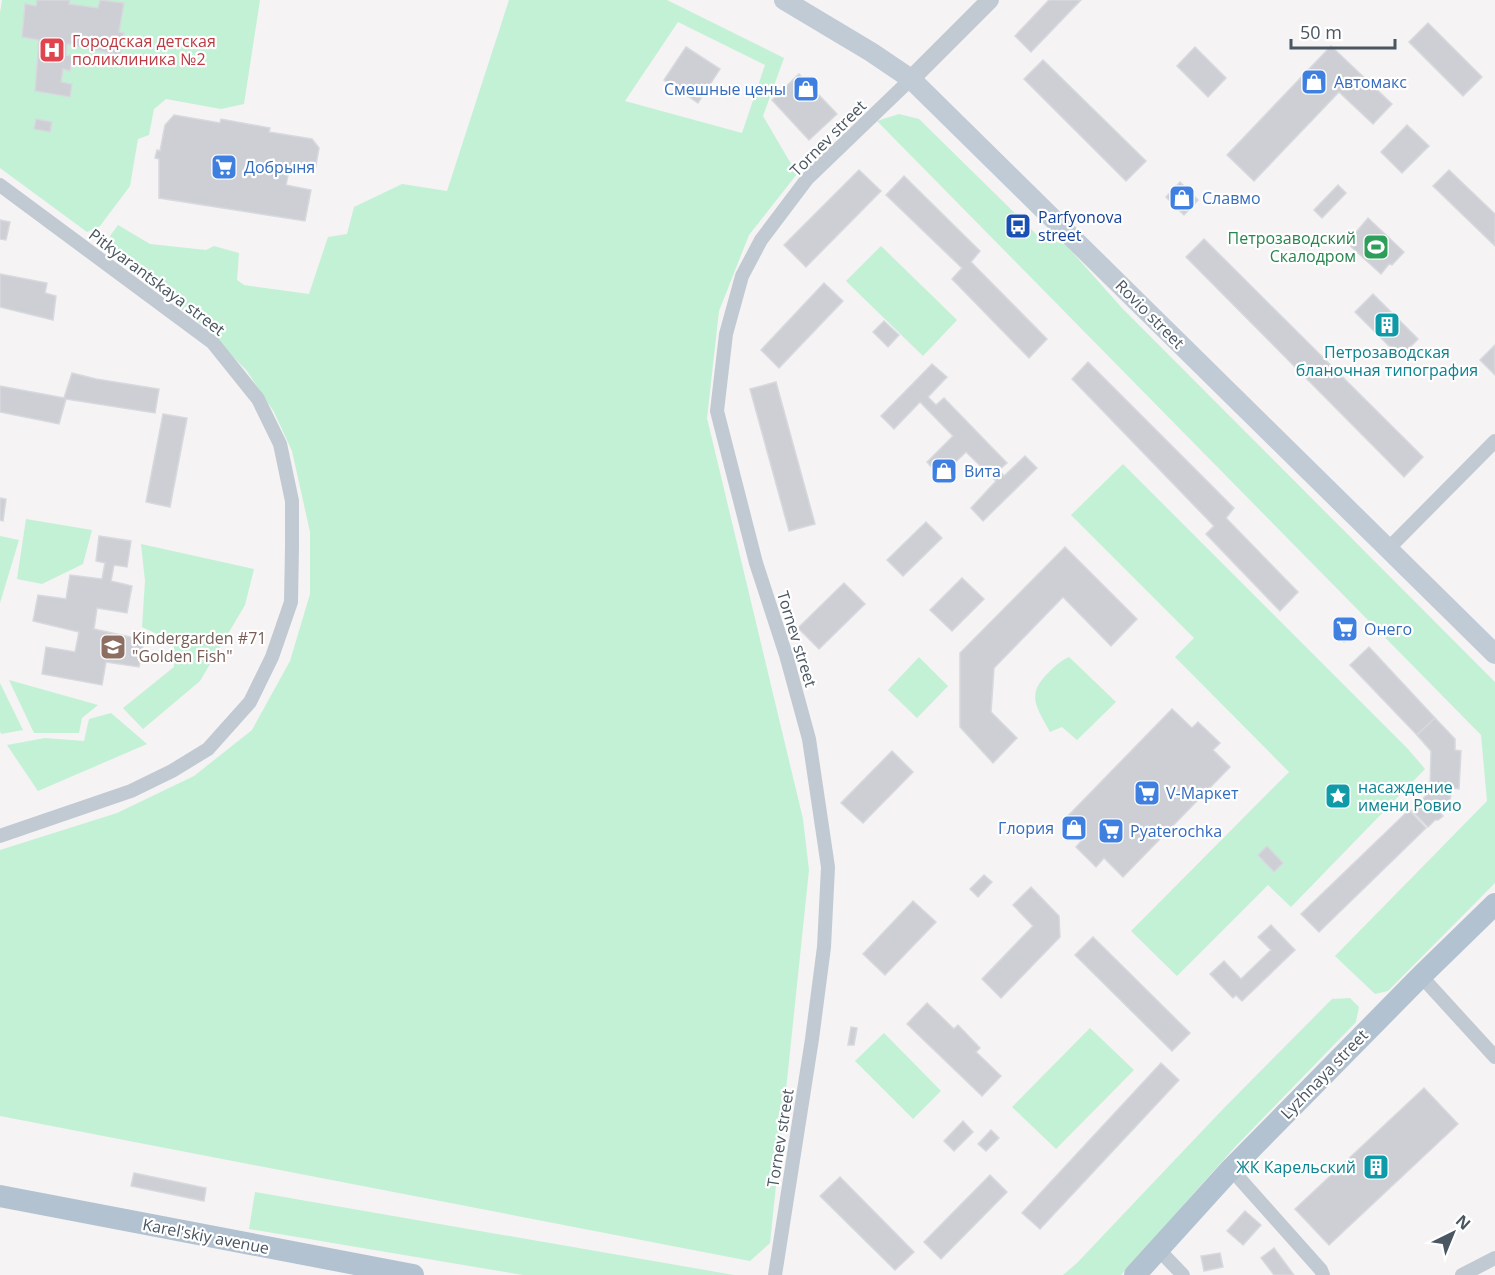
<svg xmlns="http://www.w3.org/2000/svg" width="1495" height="1275" font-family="'Open Sans',sans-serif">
	<rect width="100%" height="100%" fill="#f5f3f3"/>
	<!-- green -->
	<g fill="#c3f1d5" fill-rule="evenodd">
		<polygon points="2,0 260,0 244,104 221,109 166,99 154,109 149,135 138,139 130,186 100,226 87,232 0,168 0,13"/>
		<path d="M 509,0 L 667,0 L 784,58 L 763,116 L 797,174 L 749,235 L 719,311 L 707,418 L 803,819 L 809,870 L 770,1243 L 750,1261 L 0,1116 L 0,850 L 117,813 L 194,776 L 252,730 L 290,661 L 310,594 L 310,532 L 292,451 L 274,412 L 247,371 L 203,326 L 114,256 L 110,236 L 118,225 L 150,244 L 206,250 L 214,246 L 239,253 L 237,280 L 244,285 L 309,294 L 328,237 L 347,234 L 354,207 L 402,184 L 447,191 ZM 678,22 L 765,65 L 742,133 L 625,101 Z"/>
		<polygon points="899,114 919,119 1037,235 1066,245 1121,307 1495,682 1495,883 1388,991 1375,994 1335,956 1487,801 1481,735 877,121"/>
		<polygon points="881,246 957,320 923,356 846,281"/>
		<polygon points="1123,464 1408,749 1425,769 1291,907 1268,885 1177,976 1131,931 1289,772 1175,657 1194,638 1071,515"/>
		<polygon points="26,519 92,530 83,564 42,584 17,579"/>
		<polygon points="0,536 19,540 0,603"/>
		<polygon points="141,544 254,569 245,605 200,681 143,729 123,708 174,667 174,642 142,627 145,581"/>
		<polygon points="919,657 948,686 917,718 888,690"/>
		<path d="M 1069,657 L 1116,702 L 1077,740 L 1062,727 L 1050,732 C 1037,707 1025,695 1049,672 C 1055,666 1060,661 1069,657 Z"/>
		<polygon points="9,680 98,705 82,718 79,733 34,733"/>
		<polygon points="0,683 23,730 1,734 0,731"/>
		<polygon points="111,713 147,744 38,791 7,745 45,738 84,741 89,719"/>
		<polygon points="1350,998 1359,1007 1356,1022 1235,1147 1121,1275 1063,1275 1077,1263 1223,1109 1332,999"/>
		<polygon points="1090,1028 1134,1070 1056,1149 1012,1107"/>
		<polygon points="884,1033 941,1091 913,1119 855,1061"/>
		<polygon points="255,1192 734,1275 523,1275 249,1229"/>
	</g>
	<!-- building -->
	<g fill="#cdcfd5" stroke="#d7d9de" stroke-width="1.5">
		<polygon points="37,0 70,0 69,4 98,8 100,0 124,3 119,32 124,33 120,55 67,44 66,55 73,56 70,71 63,69 61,82 72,84 70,97 35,91 39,40 22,37 25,4 36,6"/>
		<polygon points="1049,0 1081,0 1031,52 1015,36"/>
		<polygon points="1428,23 1482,77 1463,96 1409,42"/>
		<polygon points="1331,46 1392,104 1373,124 1339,92 1254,181 1227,155"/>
		<polygon points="686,47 720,69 698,103 664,80"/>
		<polygon points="1195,47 1226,78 1208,97 1177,66"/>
		<polygon points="1043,60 1146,161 1126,181 1024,79"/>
		<polygon points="799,74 837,114 809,140 772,100"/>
		<polygon points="174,115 220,123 221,119 270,128 269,132 312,139 319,148 315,170 290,165 286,185 311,190 305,221 159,198 159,159 155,158 157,150 160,151 165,125"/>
		<polygon points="36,119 52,122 50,132 34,129"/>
		<polygon points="1407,125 1429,146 1402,173 1381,152"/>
		<polygon points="859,170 881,191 806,267 784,245"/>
		<polygon points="1449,170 1495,214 1495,246 1433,186"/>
		<polygon points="904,176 980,251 971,262 1047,339 1029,358 952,279 962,268 886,195"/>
		<polygon points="1180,182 1198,200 1184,215 1166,197"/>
		<polygon points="1338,185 1346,193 1322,218 1314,210"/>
		<polygon points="1368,218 1404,252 1392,265 1389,264 1381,274 1347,243"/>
		<polygon points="0,220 10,222 6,240 0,239"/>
		<polygon points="1204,239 1423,457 1404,477 1186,257"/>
		<polygon points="0,274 47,283 45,293 56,296 53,320 0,307"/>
		<polygon points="824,283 843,301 779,368 761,350"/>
		<polygon points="1373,294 1418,339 1400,357 1355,312"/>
		<polygon points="884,321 899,335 888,347 873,332"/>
		<polygon points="1495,345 1495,375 1480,360"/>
		<polygon points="1088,362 1234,508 1226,518 1298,592 1280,611 1206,534 1214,526 1072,379"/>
		<polygon points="932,364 947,377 928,397 936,405 944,398 1007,463 999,470 1004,476 1025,456 1037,468 983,521 971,508 996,481 966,452 940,477 927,462 953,436 920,402 894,429 881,416"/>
		<polygon points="72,373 96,379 159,389 155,413 66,399 59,424 0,412 0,386 64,398"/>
		<polygon points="776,382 815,524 789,531 750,389"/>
		<polygon points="163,414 187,418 170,507 146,502"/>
		<polygon points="0,498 6,499 3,521 0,520"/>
		<polygon points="926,522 942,538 903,576 887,560"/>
		<polygon points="99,536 131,541 127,567 114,565 111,581 132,586 127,613 97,608 94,629 144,640 139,667 106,662 102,685 42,674 46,647 75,652 79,632 33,621 38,595 66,599 70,575 102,579 105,563 96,561"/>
		<polygon points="1065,547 1137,619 1111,646 1063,597 994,668 991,712 1017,738 993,763 960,727 960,653"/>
		<polygon points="962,578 984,599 952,631 930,610"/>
		<polygon points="844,583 865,604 819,649 798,628"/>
		<polygon points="1346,617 1357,629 1344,642 1333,630"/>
		<polygon points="1369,647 1435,718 1417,735 1350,665"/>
		<polygon points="1172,709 1192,728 1198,722 1220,743 1213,750 1230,767 1123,877 1104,858 1096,867 1076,847 1084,838 1065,819"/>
		<polygon points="1435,718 1455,739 1455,750 1461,751 1459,789 1452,788 1450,800 1439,812 1443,816 1438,820 1435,820 1428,827 1412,811 1430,791 1431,751 1417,735"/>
		<polygon points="892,751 913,772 863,823 841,803"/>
		<polygon points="1409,810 1426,828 1319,932 1301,914"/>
		<polygon points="1267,846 1283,863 1274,872 1258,855"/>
		<polygon points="984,875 992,882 978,897 970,889"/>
		<polygon points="1031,887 1059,916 1060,937 1001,998 982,979 1033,926 1013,905"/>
		<polygon points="913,901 936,922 885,975 863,954"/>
		<polygon points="1271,925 1295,950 1242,1001 1236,995 1233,998 1210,974 1224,961 1241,979 1271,950 1258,937"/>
		<polygon points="1093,937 1190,1033 1172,1051 1075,955"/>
		<polygon points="927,1003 954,1029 958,1025 980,1048 976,1052 1001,1076 982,1096 907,1024"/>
		<polygon points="851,1027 857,1028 854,1045 848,1045"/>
		<polygon points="1161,1063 1179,1080 1040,1229 1022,1213"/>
		<polygon points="1424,1088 1458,1124 1329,1245 1295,1209"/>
		<polygon points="963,1121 973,1132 954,1151 944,1141"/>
		<polygon points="991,1130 999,1138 986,1151 978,1144"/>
		<polygon points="134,1173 206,1188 204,1201 131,1186"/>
		<polygon points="990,1175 1007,1192 941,1259 924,1242"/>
		<polygon points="840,1177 914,1252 895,1270 820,1196"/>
		<polygon points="1245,1211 1261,1225 1243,1245 1227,1231"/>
		<polygon points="1274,1248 1294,1275 1274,1275 1261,1258"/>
		<polygon points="1220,1253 1223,1267 1204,1271 1201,1256"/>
	</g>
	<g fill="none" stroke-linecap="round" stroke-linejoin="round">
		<!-- minor -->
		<g stroke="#c1cad2" stroke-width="14">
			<polyline points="0,185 213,343 258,399 280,444 292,501 292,547 291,602 272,657 250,702 208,749 172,771 131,791 0,836"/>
			<polyline points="1388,549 1495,441"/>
			<polyline points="1421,976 1495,1057"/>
			<polyline points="1231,1169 1321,1270 1323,1275"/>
			<polyline points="1159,1250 1183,1275"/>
			<polyline points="775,1275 812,1039 824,947 828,867 809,739 786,655 756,563 717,411 726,334 742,276 761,240 807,179 911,79"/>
			<polyline points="1462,1275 1495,1258"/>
		</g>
		<!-- tertiary -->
		<polyline stroke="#c1cad2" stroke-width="18" points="911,79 990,0"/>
		<!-- secondary -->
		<polyline stroke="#c1cbd6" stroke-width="20" points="784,0 871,52 911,79 1495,654"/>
		<!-- primary -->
		<g stroke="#b3c2d1" stroke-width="22">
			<polyline points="0,1196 413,1275"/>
			<polyline points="1135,1275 1231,1169 1421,976 1495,904"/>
		</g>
	</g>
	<!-- icons -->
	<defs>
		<g id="hospital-square" transform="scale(1.35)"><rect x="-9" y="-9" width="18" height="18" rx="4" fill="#e0444e" stroke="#fff"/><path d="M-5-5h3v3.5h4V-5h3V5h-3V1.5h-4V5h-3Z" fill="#fff"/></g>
		<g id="shop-square" transform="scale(1.35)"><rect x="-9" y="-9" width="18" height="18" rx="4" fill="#3f7fe0" stroke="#fff"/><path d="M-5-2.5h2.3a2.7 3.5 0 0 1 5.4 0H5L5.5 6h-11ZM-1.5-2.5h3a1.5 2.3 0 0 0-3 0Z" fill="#fff"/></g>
		<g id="supermarket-square" transform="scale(1.35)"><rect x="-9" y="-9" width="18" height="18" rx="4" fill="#3f7fe0" stroke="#fff"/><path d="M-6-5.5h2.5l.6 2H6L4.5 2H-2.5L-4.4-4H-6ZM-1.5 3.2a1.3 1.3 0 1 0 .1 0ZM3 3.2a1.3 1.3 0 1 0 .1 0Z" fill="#fff"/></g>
		<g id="bus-square" transform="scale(1.35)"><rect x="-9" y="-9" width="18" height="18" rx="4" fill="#1a4fb4" stroke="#fff"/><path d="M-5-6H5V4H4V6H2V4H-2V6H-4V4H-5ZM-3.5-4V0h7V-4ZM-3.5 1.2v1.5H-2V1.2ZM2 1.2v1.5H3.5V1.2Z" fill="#fff"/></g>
		<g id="stadium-square" transform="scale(1.35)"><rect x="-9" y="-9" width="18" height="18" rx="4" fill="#2e9e5b" stroke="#fff"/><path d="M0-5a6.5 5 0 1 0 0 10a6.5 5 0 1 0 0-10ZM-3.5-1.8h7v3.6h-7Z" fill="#fff"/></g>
		<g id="building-square" transform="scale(1.35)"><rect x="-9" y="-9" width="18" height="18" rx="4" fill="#0f9aa8" stroke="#fff"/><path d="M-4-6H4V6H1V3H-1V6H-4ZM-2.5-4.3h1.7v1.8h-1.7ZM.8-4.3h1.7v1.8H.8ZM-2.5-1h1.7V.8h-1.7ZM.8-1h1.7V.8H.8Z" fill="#fff"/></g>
		<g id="school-square" transform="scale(1.35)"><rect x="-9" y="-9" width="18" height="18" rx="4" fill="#8d6e63" stroke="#fff"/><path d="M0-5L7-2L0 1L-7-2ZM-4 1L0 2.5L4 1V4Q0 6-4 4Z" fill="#fff"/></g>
		<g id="sight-square" transform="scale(1.35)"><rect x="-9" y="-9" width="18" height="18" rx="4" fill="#0f9aa8" stroke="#fff"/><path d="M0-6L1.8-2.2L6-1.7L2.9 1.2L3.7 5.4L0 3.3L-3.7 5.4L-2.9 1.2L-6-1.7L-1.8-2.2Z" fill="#fff"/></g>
	</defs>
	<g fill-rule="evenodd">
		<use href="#hospital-square" x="52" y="50"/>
		<use href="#shop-square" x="1314" y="82"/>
		<use href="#shop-square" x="806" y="89"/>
		<use href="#supermarket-square" x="224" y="167"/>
		<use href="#shop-square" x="1182" y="198"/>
		<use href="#bus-square" x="1018" y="226"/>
		<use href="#stadium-square" x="1376" y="247"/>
		<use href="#building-square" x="1387" y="325"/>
		<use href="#shop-square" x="944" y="471"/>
		<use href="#supermarket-square" x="1345" y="629"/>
		<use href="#school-square" x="113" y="647"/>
		<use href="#supermarket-square" x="1147" y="793"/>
		<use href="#sight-square" x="1338" y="796"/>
		<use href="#shop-square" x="1074" y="828"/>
		<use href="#supermarket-square" x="1111" y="831"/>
		<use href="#building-square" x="1376" y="1167"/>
	</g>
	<g text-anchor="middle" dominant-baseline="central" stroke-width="4.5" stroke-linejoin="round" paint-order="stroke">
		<!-- health labels -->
		<g font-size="16" fill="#be3a42" stroke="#fff" text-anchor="start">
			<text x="72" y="41">Городская детская<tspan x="72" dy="18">поликлиника №2</tspan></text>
		</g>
		<!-- shop labels -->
		<g font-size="16" fill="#366cbe" stroke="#fff" text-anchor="start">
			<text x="1334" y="82">Автомакс</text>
			<text x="786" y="89" text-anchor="end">Смешные цены</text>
			<text x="244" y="167">Добрыня</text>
			<text x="1202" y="198">Славмо</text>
			<text x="964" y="471">Вита</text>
			<text x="1364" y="629">Онего</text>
			<text x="1166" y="793">V-Маркет</text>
			<text x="1054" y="828" text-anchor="end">Глория</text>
			<text x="1130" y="831">Pyaterochka</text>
		</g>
		<!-- street labels -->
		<g font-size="16" fill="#4a5661" stroke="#fff">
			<text transform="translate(828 138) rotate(-45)">Tornev street</text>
			<text transform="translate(157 282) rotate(37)">Pitkyarantskaya street</text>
			<text transform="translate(1150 314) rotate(45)">Rovio street</text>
			<text transform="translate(797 639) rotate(73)">Tornev street</text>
			<text transform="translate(1324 1074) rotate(-46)">Lyzhnaya street</text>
			<text transform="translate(780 1138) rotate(-81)">Tornev street</text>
			<text transform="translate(206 1236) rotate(11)">Karel'skiy avenue</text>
		</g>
		<!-- transit labels -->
		<g font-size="16" fill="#164399" stroke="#fff" text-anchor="start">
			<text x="1038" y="217">Parfyonova<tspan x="1038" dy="18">street</tspan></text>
		</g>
		<!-- leisure labels -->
		<g font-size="16" fill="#27864d" stroke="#fff" text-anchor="end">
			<text x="1356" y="238">Петрозаводский<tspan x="1356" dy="18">Скалодром</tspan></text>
		</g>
		<!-- culture labels -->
		<g font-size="16" fill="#0d838f" stroke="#fff">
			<text x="1387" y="352">Петрозаводская<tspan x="1387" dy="18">бланочная типография</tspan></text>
			<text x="1358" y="787" text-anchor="start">насаждение<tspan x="1358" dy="18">имени Ровио</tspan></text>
			<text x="1356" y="1167" text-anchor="end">ЖК Карельский</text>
		</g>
		<!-- education labels -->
		<g font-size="16" fill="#785e54" stroke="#fff" text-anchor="start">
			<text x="132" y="638">Kindergarden #71<tspan x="132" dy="18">"Golden Fish"</tspan></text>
		</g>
	</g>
	<!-- north arrow -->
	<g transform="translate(1453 1233) rotate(43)" stroke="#ffffff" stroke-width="4.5" paint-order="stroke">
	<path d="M0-4.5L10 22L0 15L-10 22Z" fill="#4a5661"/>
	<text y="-9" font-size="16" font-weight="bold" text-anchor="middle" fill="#4a5661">N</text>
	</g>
	<!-- scale -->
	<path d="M1291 39v9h104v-9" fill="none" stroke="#4a5661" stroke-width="3"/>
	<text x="1300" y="39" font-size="18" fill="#4a5661" stroke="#ffffff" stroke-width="4.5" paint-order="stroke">50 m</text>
</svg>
